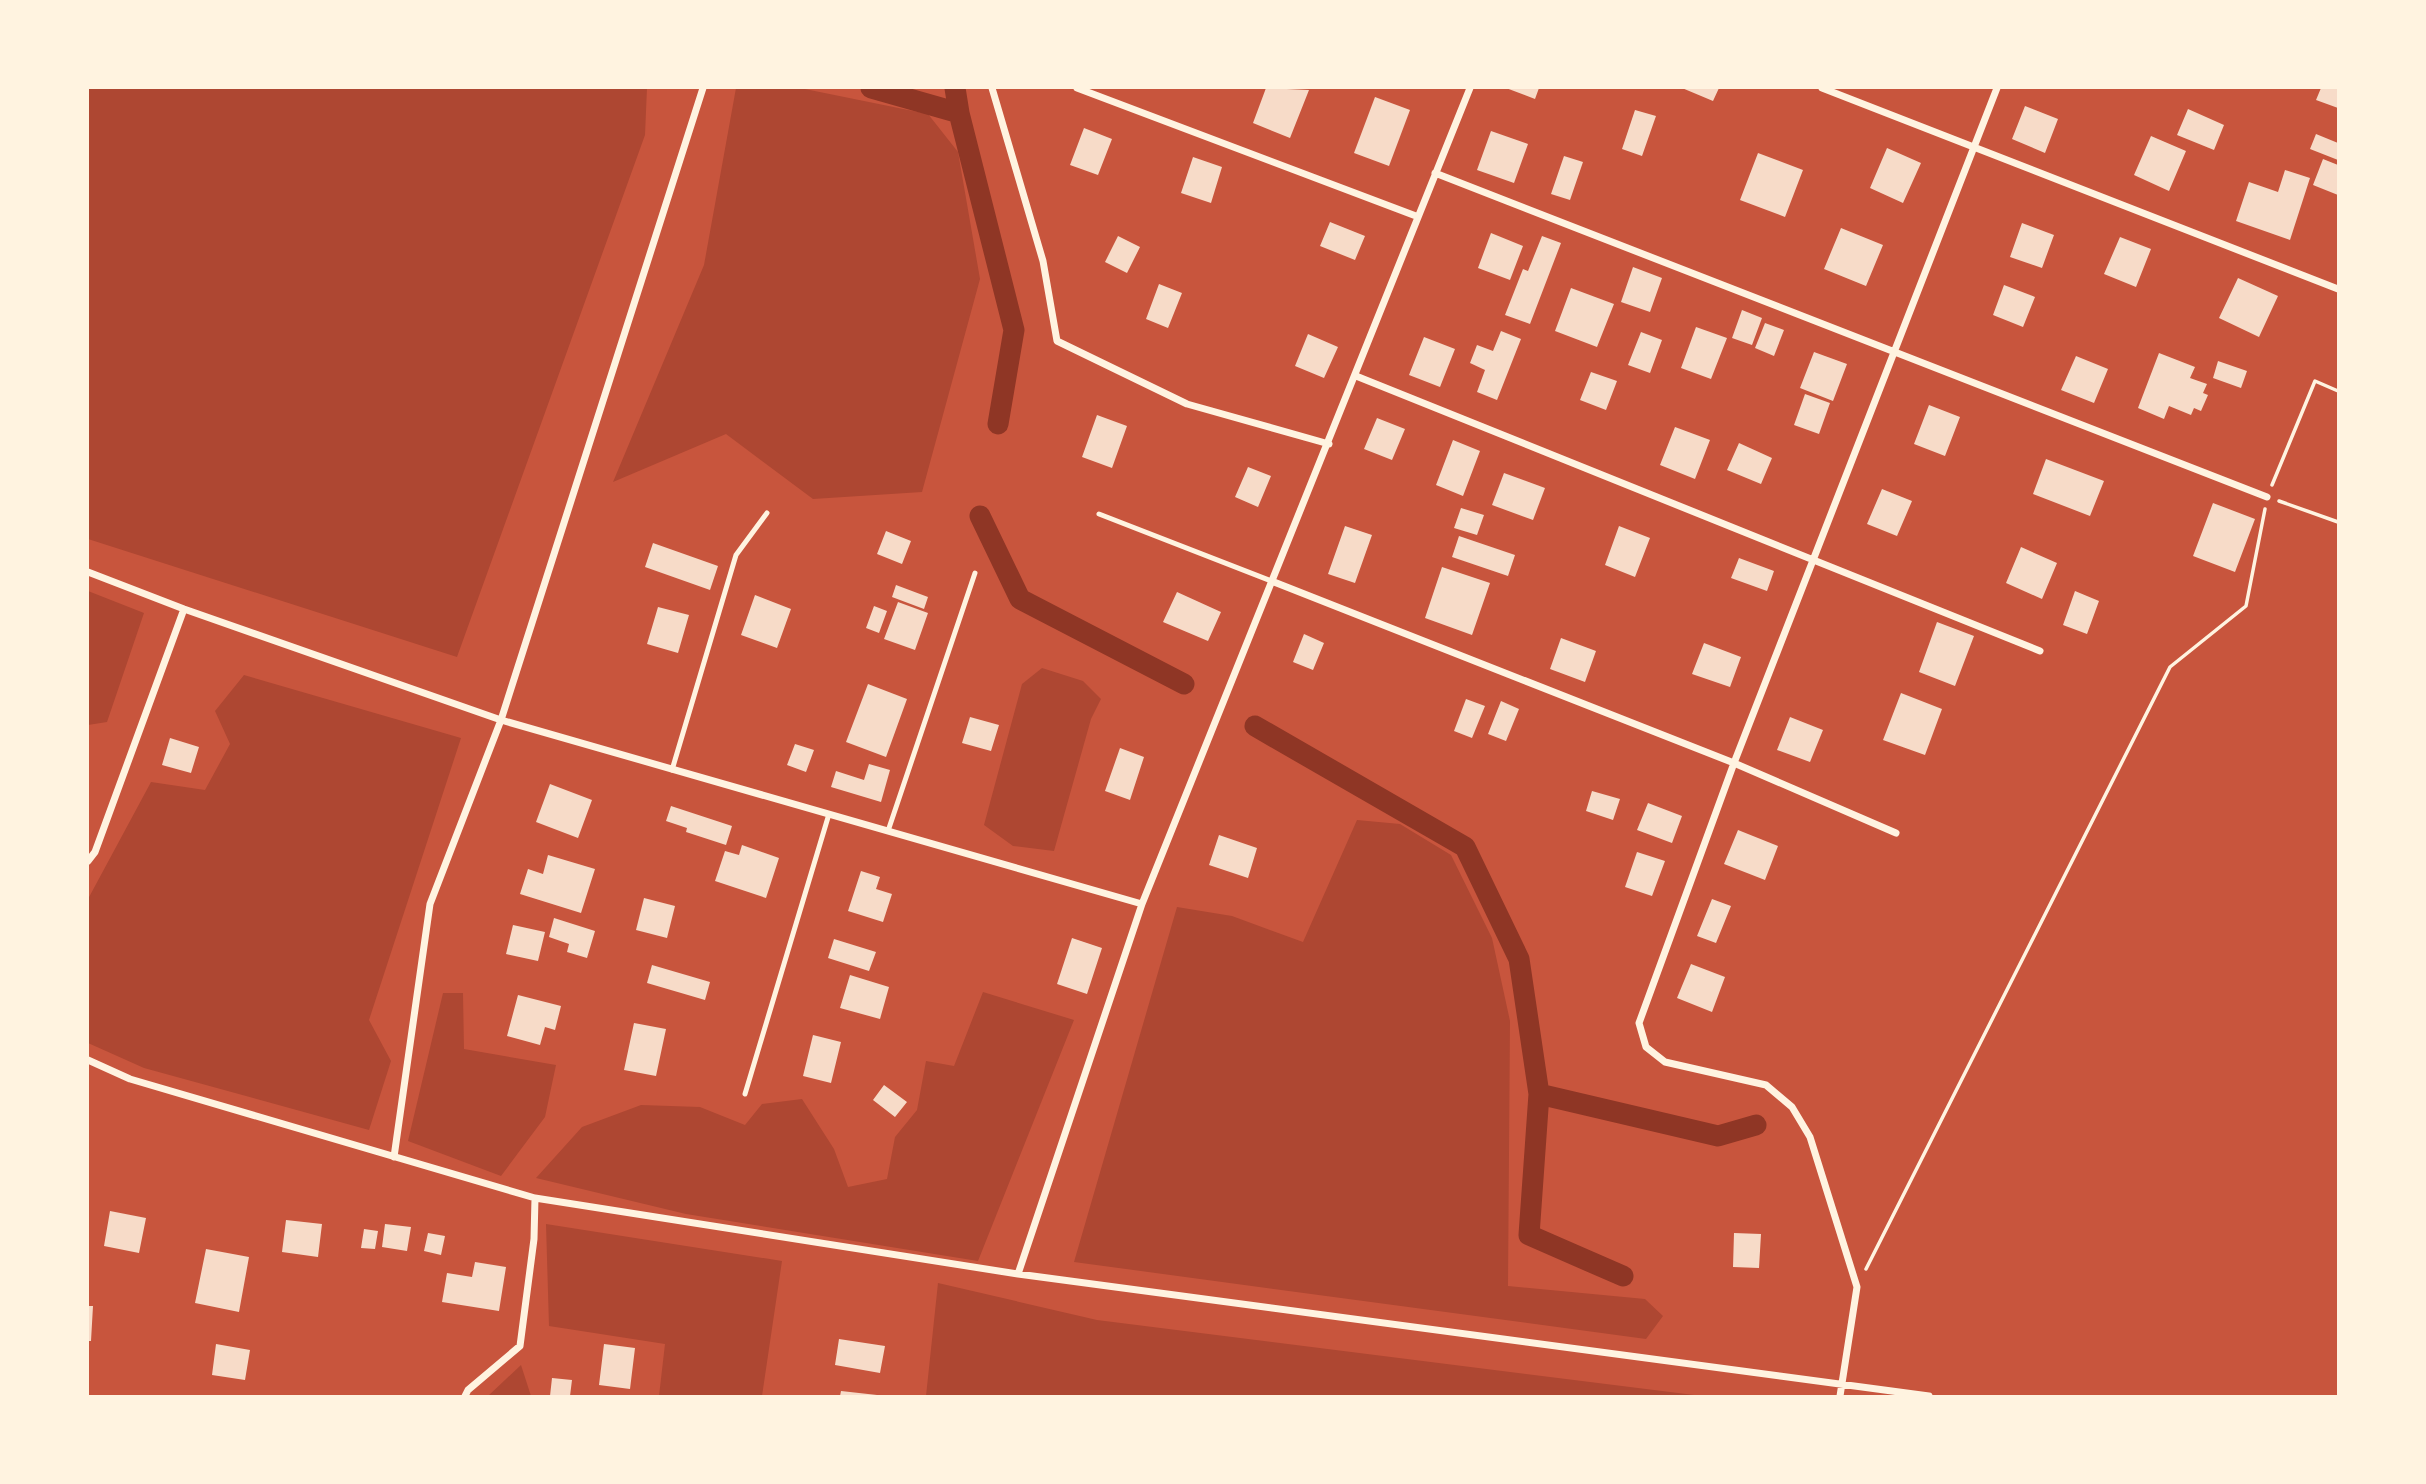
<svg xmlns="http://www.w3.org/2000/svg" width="2426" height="1484" viewBox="0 0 2426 1484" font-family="'DejaVu Sans',sans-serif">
<rect width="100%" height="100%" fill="#c8553d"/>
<!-- green -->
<path fill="#ae4732" d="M88,88H647L645,135L457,657L88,539Z
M736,88H800L928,114L958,152L980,279L922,492L813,499L726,434L613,482L704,265Z
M88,591L144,613L107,722L88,725Z
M1042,668L1083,681L1101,699L1091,719L1054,851L1013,846L984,825L1022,684Z
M244,675L461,738L369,1020L391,1061L369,1130L144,1068L88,1043V899L151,782L205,790L230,744L215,711Z
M1357,820L1400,824L1451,855L1492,938L1510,1021L1508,1286L1645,1299L1663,1316L1646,1339L1074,1262L1177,907L1232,916L1303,942Z
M983,992L1074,1020L978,1261L686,1214L536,1178L582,1127L641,1105L700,1107L745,1125L762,1104L802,1099L834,1149L848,1187L887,1179L895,1137L917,1110L926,1061L954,1066Z
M443,993H463L464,1049L556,1065L545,1117L501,1176L408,1141Z
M546,1224L782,1261L762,1396H659L665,1344L549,1326Z
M938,1283L1097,1320L1702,1396H926Z
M521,1365L531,1396H488Z"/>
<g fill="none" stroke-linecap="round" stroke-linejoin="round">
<!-- canal -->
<path stroke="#8f3625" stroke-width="21" d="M871,88L959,113L1014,330L998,424
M955,88L959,113
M980,516L1020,599L1184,684
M1255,726L1465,847L1519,959L1539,1094L1529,1235L1623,1276
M1539,1094L1718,1136L1756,1125"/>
</g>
<!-- building -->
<path fill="#f7dbc8" d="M1266,88L1309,90L1290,138L1253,123Z
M1506,88H1539L1535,99Z
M1682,88H1719L1713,101Z
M2321,88H2338V108L2316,100Z
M1375,97L1410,110L1389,166L1354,153Z
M2025,106L2058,119L2045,153L2012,139Z
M2188,109L2224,125L2214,150L2177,135Z
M1635,110L1656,116L1642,156L1622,149Z
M1084,128L1112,139L1098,175L1070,165Z
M1491,131L1528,144L1514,183L1477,170Z
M2316,134L2338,143V160L2310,149Z
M2151,136L2186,151L2169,191L2134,175Z
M1887,148L1921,163L1903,203L1870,188Z
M1758,153L1803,170L1785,217L1740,200Z
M1564,156L1583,162L1570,200L1551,194Z
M1193,157L1222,167L1211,203L1181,193Z
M2323,159L2338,165V195L2313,185Z
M2285,170L2310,178L2290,240L2236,221L2249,182L2278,192Z
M1330,222L1365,236L1355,260L1320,246Z
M2022,223L2054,235L2042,268L2010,257Z
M1841,228L1883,245L1866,286L1824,269Z
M1491,233L1523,246L1510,280L1478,268Z
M1118,236L1140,247L1127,273L1105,262Z
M1542,236L1561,243L1530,324L1505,315L1523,269L1528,271Z
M2120,237L2151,249L2136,287L2104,274Z
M1633,267L1662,278L1650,312L1621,302Z
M2238,278L2278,296L2259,337L2219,318Z
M1159,284L1182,293L1168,328L1146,319Z
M2004,285L2035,297L2023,327L1993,315Z
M1571,288L1614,304L1597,347L1555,331Z
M1742,310L1762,318L1752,345L1732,338Z
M1765,323L1784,330L1774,356L1755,348Z
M1696,327L1727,338L1711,379L1681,368Z
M1501,331L1521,339L1497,400L1477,392L1485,370L1470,363L1477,345L1493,351Z
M1641,332L1662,340L1650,373L1628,365Z
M1308,334L1338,347L1324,378L1295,366Z
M1424,337L1455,349L1440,387L1409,375Z
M1814,352L1847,364L1833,401L1800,388Z
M2159,353L2195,367L2190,378L2207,384L2203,393L2208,395L2201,411L2194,408L2191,415L2169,406L2164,419L2138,408Z
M2076,356L2108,369L2094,403L2061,390Z
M2218,361L2247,371L2241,388L2213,378Z
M1591,372L1617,381L1606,410L1580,400Z
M1805,394L1830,403L1819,434L1794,425Z
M1929,405L1960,417L1945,456L1914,444Z
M1097,415L1127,426L1112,468L1082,457Z
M1377,418L1405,429L1392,460L1364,449Z
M1675,427L1710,440L1695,479L1660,465Z
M1453,440L1480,451L1463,496L1436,485Z
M1739,443L1772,458L1761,484L1727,470Z
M2046,459L2104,481L2090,516L2033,494Z
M1248,467L1271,476L1258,507L1235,497Z
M1504,473L1545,488L1533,520L1492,505Z
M1882,489L1912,501L1897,536L1867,524Z
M2213,503L2255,519L2235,572L2193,556Z
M1461,508L1484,515L1477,535L1454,528Z
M1345,526L1372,535L1355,583L1328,574Z
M1619,526L1650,538L1635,577L1605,565Z
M886,531L911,541L902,564L877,554Z
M1459,536L1515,555L1508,576L1452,557Z
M653,543L718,566L710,590L645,567Z
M2021,547L2057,563L2042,599L2006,583Z
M1739,558L1774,571L1767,591L1731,578Z
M1442,567L1490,583L1472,635L1425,618Z
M896,585L928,597L924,609L892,597Z
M2075,591L2099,601L2087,634L2063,625Z
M1177,592L1221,612L1208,641L1163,622Z
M755,595L791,609L777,648L741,635Z
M898,602L928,613L915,650L884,639Z
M874,606L887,611L879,633L866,628Z
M658,607L689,615L678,653L647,644Z
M1937,622L1974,636L1955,686L1919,672Z
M1304,634L1324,643L1313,670L1293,662Z
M1561,638L1596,651L1585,682L1550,669Z
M1704,643L1741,657L1730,687L1692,674Z
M868,684L907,699L886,757L846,742Z
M1901,693L1942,709L1925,755L1883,740Z
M1466,699L1485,706L1472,738L1454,731Z
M1501,701L1519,709L1506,741L1488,734Z
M970,717L999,725L991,751L962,743Z
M1790,717L1823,730L1810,762L1777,750Z
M170,738L199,747L191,773L162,765Z
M795,744L814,750L806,772L787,765Z
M1120,748L1144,757L1130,800L1105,791Z
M869,764L890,770L881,802L831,787L836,771L864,780Z
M550,784L592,800L578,838L536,822Z
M1592,791L1620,799L1613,820L1586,811Z
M1648,803L1682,816L1672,843L1637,830Z
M671,806L732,826L726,845L686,832L687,828L666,821Z
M1738,830L1778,846L1765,880L1724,864Z
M1219,835L1257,848L1248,878L1209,865Z
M742,845L779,858L766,898L715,881L725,851L739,855Z
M1637,852L1665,861L1652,896L1625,887Z
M548,855L595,869L581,913L520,894L528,869L543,874Z
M861,871L880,877L876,889L892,894L883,922L848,911Z
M644,898L675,906L667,938L636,930Z
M1712,899L1731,906L1716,943L1697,936Z
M554,918L595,931L587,958L567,952L569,944L549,937Z
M513,925L545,932L538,961L506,954Z
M1072,938L1102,948L1087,994L1057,984Z
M834,939L876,952L869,971L828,958Z
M1691,964L1725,977L1712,1012L1677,998Z
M652,965L710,982L705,1000L647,983Z
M850,975L889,987L880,1019L840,1008Z
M518,995L561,1006L555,1030L545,1027L540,1045L507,1036Z
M634,1023L666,1029L656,1076L624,1070Z
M813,1035L841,1042L831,1083L803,1076Z
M884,1085L907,1102L895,1117L873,1100Z
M110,1211L146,1218L139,1253L104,1246Z
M286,1220L322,1224L318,1257L282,1252Z
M385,1224L411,1227L407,1251L382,1247Z
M364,1229L378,1231L375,1249L361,1248Z
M428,1233L445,1236L441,1255L424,1251Z
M1734,1233L1761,1234L1759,1268L1733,1267Z
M206,1249L249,1257L239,1312L195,1303Z
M475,1262L506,1267L499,1311L442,1302L447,1273L472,1277Z
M88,1306H93L91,1341H88Z
M839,1339L885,1346L880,1373L835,1365Z
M216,1344L250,1350L245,1380L212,1375Z
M604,1344L635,1348L630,1389L599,1385Z
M552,1378L572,1380L570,1396H550Z
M841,1391L877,1395V1396H840Z"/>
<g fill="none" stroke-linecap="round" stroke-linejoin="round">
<!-- path -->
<path stroke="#fff3e0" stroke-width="3.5" d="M2272,485L2315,381L2338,391
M2279,501L2338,522
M1866,1269L2170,667L2246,606L2265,509"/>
<!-- service -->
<path stroke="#fff3e0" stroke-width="5" d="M1099,514L1274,582
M672,770L736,555L767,513
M888,831L975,573
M745,1094L829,814"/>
<!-- minor -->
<path stroke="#fff3e0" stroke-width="7" d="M992,88L1043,261L1057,341L1187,404L1329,444
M1077,88L1416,216
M1822,88L2338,289
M1435,173L2267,497
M1356,376L2040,651
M88,572L184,609L501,720L1142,904C1253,632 1360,359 1470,88
M1274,582L1734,763L1896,833
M88,861L95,852L184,609
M88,1060L130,1079L535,1198L1018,1274L1929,1396
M394,1157L430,904L501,720L703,88
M1018,1274L1142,904
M465,1396L468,1390L520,1346L534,1239L535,1198
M1840,1396L1857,1287L1810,1137L1792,1107L1766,1085L1665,1062L1646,1047L1639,1023L1734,763L1997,88"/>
</g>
<!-- border -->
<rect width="2426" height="1484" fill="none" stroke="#fff3e0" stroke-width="178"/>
</svg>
